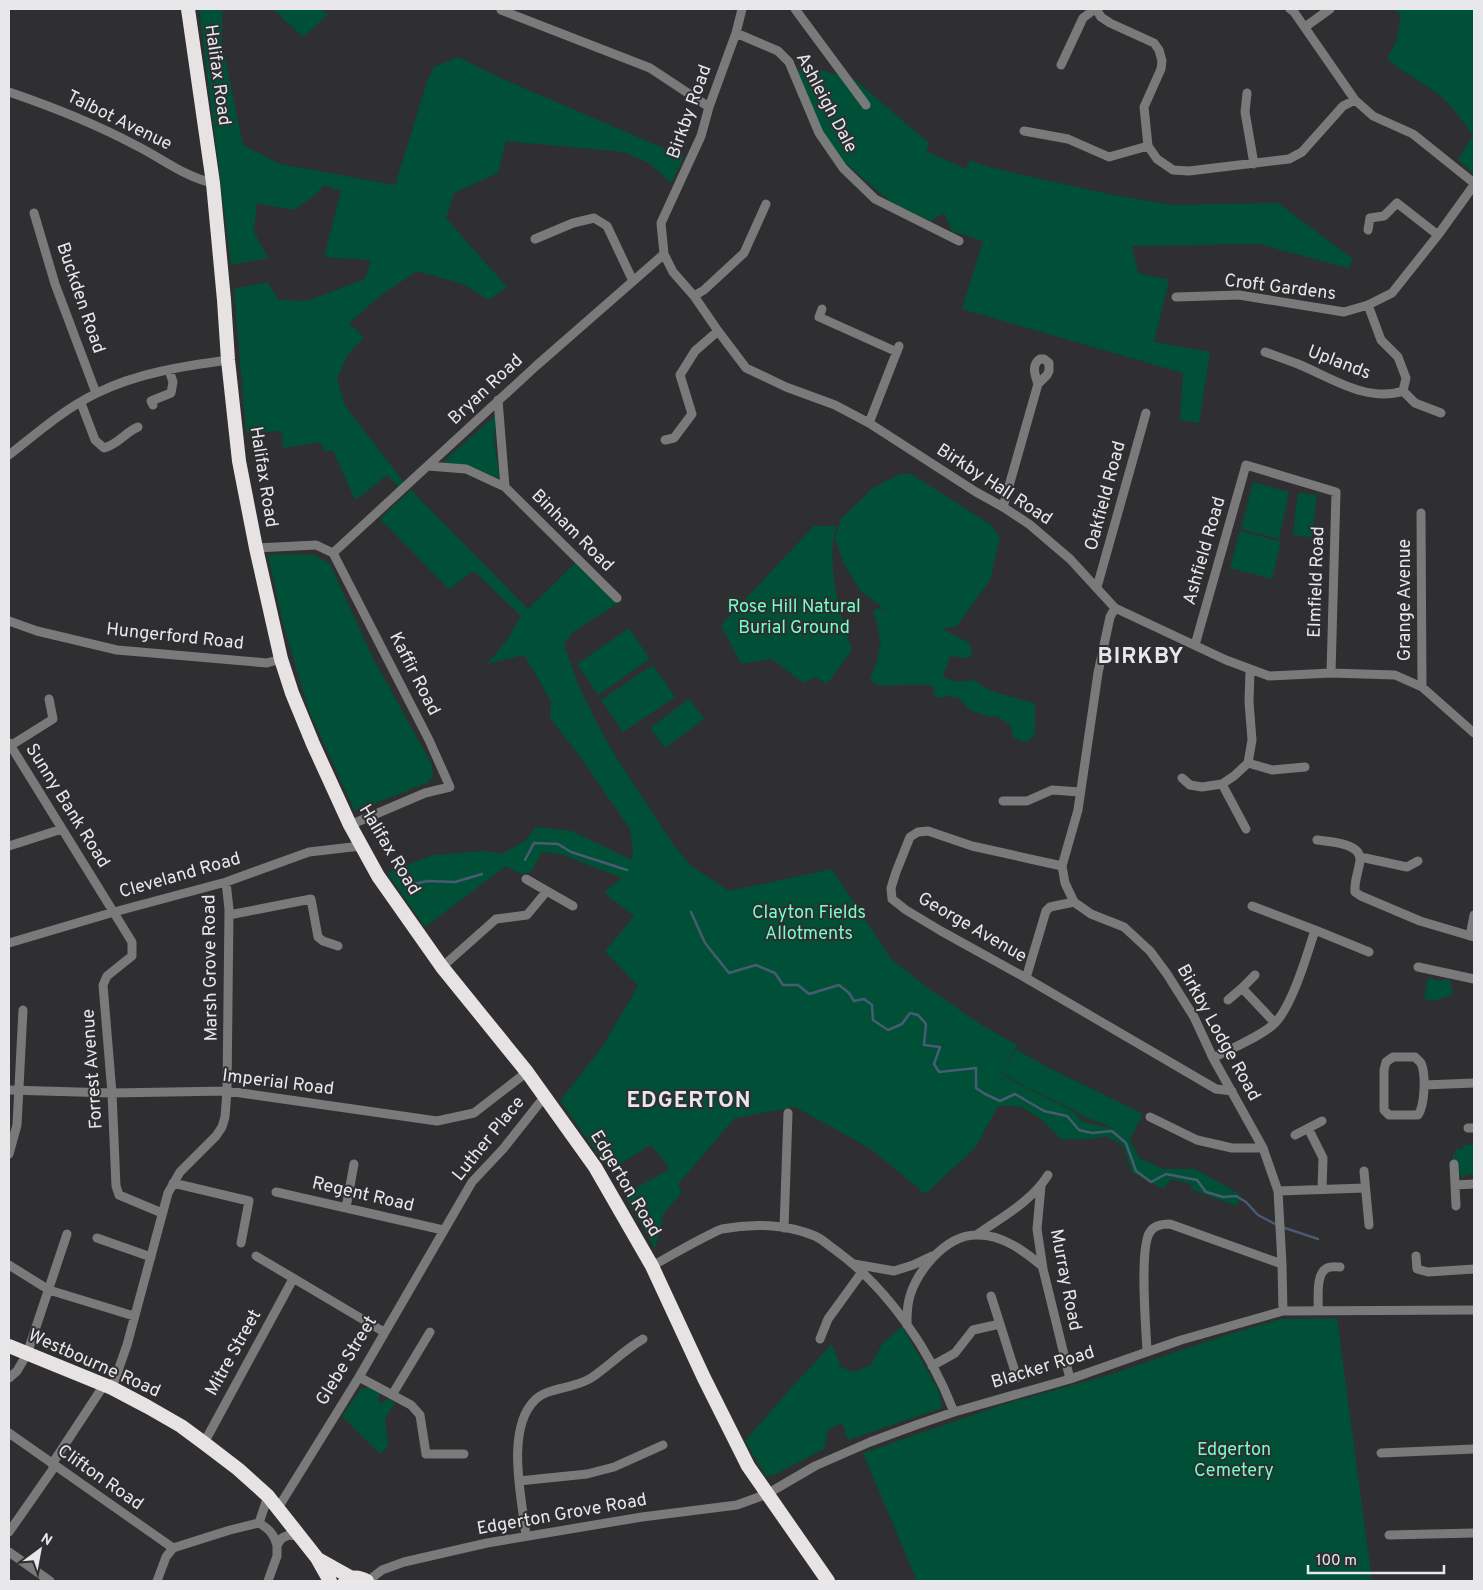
<svg xmlns="http://www.w3.org/2000/svg" width="1483" height="1590" viewBox="0 0 1483 1590" font-family="Overpass,sans-serif">
<rect width="100%" height="100%" fill="#2f2e30"/>
<!-- green -->
<path fill="#005037" d="M199,9H222V43L243,145L280,164L395,185L428,79L434,67L458,57L505,80L684,157L671,183L649,163L624,152L506,141L498,173L454,193L446,218L507,287L489,300L463,284L417,271L380,296L349,323L364,338L348,354L337,379L345,406L404,482L399,487L387,475L356,500L351,491L333,450L324,452L321,442L283,448L281,431L246,433L234,289L267,282L279,300L307,301L365,279L371,260L324,257L341,191L324,185L313,197L293,210L257,203L254,232L268,258L231,265Z
M273,9H322L328,15L303,37Z
M1394,9H1474V174L1458,160L1473,135C1464,124 1455,109 1444,99C1426,84 1405,74 1387,59L1397,40L1401,15Z
M801,65L854,79L929,143L926,151L966,169L970,160L988,167L1108,194L1172,205L1278,203L1353,259L1348,268L1259,244L1132,246L1138,273L1169,280L1154,342L1210,352L1199,423L1180,420L1183,373L962,309L983,241L952,231L944,213L931,221L891,202L845,163L821,130L797,75Z
M496,415L494,442L500,478L467,466L443,462Z
M901,474H911L990,524L1000,537L990,580L957,626L942,629L966,641L969,643L972,652L970,657C963,660 956,655 950,657L943,676C950,683 965,682 974,680C992,696 1013,695 1035,704V734L1028,742C1011,739 1014,739 1010,725L996,716L990,717L970,710L958,697L944,696L940,698L935,696L933,686C925,684 905,685 896,685C886,685 879,689 870,679L878,659V653L881,643C877,632 879,622 873,612L877,608L885,610L859,589L843,562L835,538L841,519L874,487Z
M1253,482L1289,492L1279,539L1241,529Z
M411,490L528,609L575,563L617,604L574,631L564,644L579,687L600,729L616,757L673,844L690,865L729,891L832,869L891,959L925,986L980,1024L1017,1045L1002,1074L1024,1087L1072,1110L1081,1121L1106,1127L1118,1132L1103,1123L1084,1117L1073,1109L1024,1086L1003,1073L1016,1049L1043,1065L1143,1114L1130,1139L1139,1158L1163,1169H1195L1241,1195L1236,1206L1191,1189V1184L1171,1179L1163,1189L1132,1172L1123,1145L1105,1136L1092,1139H1061L1041,1119L1020,1106H998L975,1148L925,1194L871,1149L795,1107L735,1118L678,1184L682,1192L664,1213L655,1249L624,1194L670,1169L651,1145L610,1170L560,1101L602,1047L638,986L605,951L634,916L609,897L605,891L622,878L561,854L542,852L531,872L521,874L506,866L425,927L387,873L433,855L485,851L501,854L525,841L536,827L572,831L632,860L633,849L630,829L579,755L550,718L551,701L524,655L487,664L507,640L521,616L474,571L449,589L380,519Z
M1298,493L1317,495L1312,537L1293,535Z
M814,526H836C826,567 839,611 852,650L827,684L816,677L803,683L772,659L741,664L721,625Z
M1240,531L1281,542L1272,579L1230,568Z
M268,554L315,555L330,564L372,656L432,765L433,776L427,783L355,811L309,711L283,624Z
M629,628L650,659L598,695L577,664Z
M653,665L675,697L623,732L601,700Z
M689,699L704,719L665,748L650,728Z
M1428,978L1441,981L1446,979L1450,980L1453,994L1435,1001L1424,999Z
M1474,1144V1175L1468,1174L1463,1178L1459,1173V1162H1453V1154H1456V1149H1463V1145Z
M1337,1318L1372,1581H917L863,1453L1002,1405L1109,1375L1223,1336L1281,1319Z
M902,1326L939,1391L942,1408L848,1440L842,1423L828,1430L824,1449L774,1475L766,1476L745,1441L790,1389L832,1344L841,1367L853,1372L871,1365L882,1344Z
M371,1387L380,1394L378,1401L381,1403L388,1399L395,1402L385,1419L388,1447L380,1454L342,1416L361,1389Z"/>
<g fill="none" stroke-linecap="round" stroke-linejoin="round">
<!-- stream -->
<path stroke="#485b72" stroke-width="2.5" d="M525,860L534,843L558,844L571,852L627,870
M406,886L427,881L455,882L482,874
M691,912L705,943L729,973L756,965L775,973L783,985H798L809,994L839,985L849,993L854,1001L864,999L872,1005L873,1020L888,1030L902,1024L910,1013L918,1015L926,1024L924,1045L940,1047L934,1064L939,1072L976,1068V1088L985,1094L1000,1101L1015,1094L1044,1111L1067,1116L1079,1130L1092,1133L1112,1131L1126,1143L1136,1171L1151,1182L1166,1174L1197,1180L1206,1192L1223,1197L1236,1196L1246,1202L1258,1215L1277,1225
M1282,1227L1318,1239"/>
<!-- minor -->
<path stroke="#7b7a7a" stroke-width="9" d="M742,9L736,33L709,107L701,136L661,223L664,254L673,272L694,296L718,331L746,368L786,387L835,405L869,423L976,492L1003,507L1029,524L1070,559L1115,608L1226,660L1269,676L1331,673L1395,675L1422,687L1474,733
M795,9L866,105
M1096,9L1101,17L1110,23L1154,43L1159,50L1162,61L1161,69L1144,107L1148,146L1157,159L1173,170L1189,171L1289,159L1302,152L1343,106L1355,100
M1290,9L1294,12L1355,100L1373,116L1413,134L1474,183
M501,10L650,68L709,107
M1305,27L1330,9
M736,33L778,51L789,62L819,133L843,168L875,199L959,241
M1061,65L1083,18L1095,9
M9,92C53,107 96,124 137,146C163,159 185,177 213,183
M1247,93L1245,112L1254,164
M1024,131L1068,139L1109,157L1148,146
M34,213L55,284L96,393
M1368,230L1370,218L1384,216L1397,203L1438,235
M535,239L573,223L594,218L607,226L633,281
M694,296L704,290L744,253L766,204
M1176,297L1239,295L1344,312L1368,305L1392,293L1438,235L1474,185
M822,309L819,317L897,352
M1265,352C1276,356 1287,360 1298,364C1330,377 1367,403 1403,391L1406,378L1398,357L1381,340L1368,305
M1403,391L1415,403L1441,413
M498,400L505,487
M81,403L95,440L104,448C119,444 124,433 138,427
M153,405L151,401L171,393L173,382L169,370
M869,423L899,346
M665,440L674,438L692,414L680,375L695,351L718,331
M9,455C37,433 64,409 97,393C137,373 184,366 228,360
M428,466L466,469L505,487L617,598
M1003,507L1038,384C1035,375 1031,365 1040,359H1044L1049,363V371L1047,375L1038,384
M1421,513L1422,687
M256,548L316,545L333,553L429,740L450,787L425,793L350,825
M333,553L536,366L664,254
M1097,587L1146,413
M1115,608L1110,617L1098,673L1078,810L1062,866L1065,883L1074,902L1091,914L1124,927L1150,951L1167,974L1194,1017L1213,1058L1263,1148L1278,1191L1282,1264L1283,1311
M9,621L37,631L117,650L267,663L281,659
M1195,645L1246,465L1336,492L1331,673
M9,743L132,942V956L107,976L103,985L112,1093L116,1186L119,1195L162,1213
M10,746L53,719L49,699
M1248,763L1272,770L1305,767
M1182,778L1190,785L1202,787L1222,784L1234,776L1248,763L1252,740L1249,702L1250,670
M1222,784L1246,829
M1003,801H1027L1052,790L1080,792
M1317,840C1330,842 1361,843 1360,860C1359,871 1354,880 1355,892L1361,896L1420,921L1474,937
M9,846L62,829
M1360,859L1365,858L1407,867L1418,861
M1062,866L972,846L928,831L918,832L910,837L896,872L891,888L892,899L906,910L941,931L1026,978L1216,1089L1232,1091
M526,879L573,906
M229,915L311,899L318,937L323,941L338,946
M1315,930L1369,952
M1470,936L1474,915
M9,943L114,912L226,882L309,852L361,846
M442,967L496,919L527,915L546,892
M1418,967L1474,979
M1255,975L1242,988L1275,1023
M1026,978L1046,911L1050,907L1074,902
M1228,1000L1242,988
M1393,1057H1415C1417,1059 1419,1061 1421,1063C1426,1074 1425,1105 1418,1115H1389L1384,1110V1070L1386,1062Z
M1213,1058C1230,1049 1262,1036 1275,1023C1292,1006 1307,955 1315,930L1252,906
M1424,1085L1474,1083
M9,1090L112,1093L227,1091L437,1121L474,1113L527,1072
M1150,1117L1197,1140L1232,1148H1263
M1308,1128L1323,1158L1322,1189
M1468,1128H1474
M1295,1135L1322,1121
M9,1154L17,1125L23,1010
M1454,1164L1456,1206
M1364,1171L1369,1225
M173,1183L249,1201L241,1243
M1455,1185L1474,1184
M1041,1186L1037,1229L1043,1269L1070,1379
M1278,1191L1365,1188
M276,1192L443,1230
M346,1208L354,1164
M784,1228L788,1113
M978,1234C1002,1217 1032,1201 1048,1175
M97,1238L151,1257
M256,1256L384,1332
M1416,1256L1417,1269L1428,1272L1474,1269
M854,1264L894,1271L913,1265L932,1256
M9,1265L49,1290L134,1316
M652,1266C670,1256 687,1246 705,1237C711,1234 716,1231 722,1229C752,1223 787,1224 815,1236C822,1239 828,1245 834,1249C888,1288 930,1350 954,1412
M991,1296L1000,1324
M1318,1311C1319,1299 1315,1274 1327,1268C1331,1266 1336,1267 1340,1267
M907,1325C907,1318 907,1312 908,1305C912,1275 945,1234 978,1235C1003,1235 1024,1251 1042,1266
M820,1339L828,1319L862,1272
M1147,1351C1146,1329 1139,1247 1150,1232C1154,1225 1163,1224 1170,1224L1282,1264
M932,1366L955,1353L973,1330L1000,1324L1017,1378
M359,1377L411,1405L420,1415L426,1454H464
M9,1378L17,1371L27,1354L67,1234
M112,1388L127,1345L168,1193L180,1172L216,1136L222,1127L225,1117L227,1091L229,909L226,882
M392,1395L430,1332
M9,1433L173,1548
M204,1443L293,1279
M1381,1453L1474,1449
M52,1464L104,1385
M519,1481L587,1474L614,1467L663,1445
M278,1508L359,1377L472,1182L503,1149L545,1096
M259,1523L268,1496
M9,1532L55,1466
M1389,1535L1474,1533
M526,1536C522,1499 505,1429 535,1400C548,1387 574,1389 591,1378C609,1366 624,1350 643,1339
M9,1552L50,1581
M157,1581L166,1557L173,1548L230,1530L259,1523C269,1529 274,1534 277,1545
M268,1581L277,1556V1545L282,1538L289,1535L299,1536
M368,1581L382,1570L404,1562L487,1543L642,1517L737,1505L767,1494L815,1466L870,1442L916,1425L954,1412L1070,1379L1181,1340L1283,1311L1474,1310"/>
<!-- highway -->
<path stroke="#e7e3e3" stroke-width="14" d="M188,9L213,183L224,300L228,360L239,461L256,548L281,659L292,693L313,744L350,825L378,876L442,967L527,1072L595,1167L652,1266L704,1378L748,1466L828,1581
M9,1346L112,1388L148,1407L181,1426L204,1443L238,1469L268,1496L317,1558L330,1581
M318,1559L352,1578
M345,1581C352,1576 360,1577 367,1581"/>
</g>
<g text-anchor="middle" dominant-baseline="central" stroke-width="4" stroke-linejoin="round" paint-order="stroke">
<!-- street labels -->
<g font-size="18" fill="#e8e8ea" stroke="#2f2e30">
<text transform="translate(217 75) rotate(82)">Halifax Road</text>
<text transform="translate(826 103) rotate(62)">Ashleigh Dale</text>
<text transform="translate(690 112) rotate(-70)">Birkby Road</text>
<text transform="translate(119 121) rotate(26)">Talbot Avenue</text>
<text transform="translate(1280 288) rotate(7)">Croft Gardens</text>
<text transform="translate(80 298) rotate(71)">Buckden Road</text>
<text transform="translate(1339 363) rotate(21)">Uplands</text>
<text transform="translate(486 390) rotate(-43)">Bryan Road</text>
<text transform="translate(263 477) rotate(81)">Halifax Road</text>
<text transform="translate(994 485) rotate(33)">Birkby Hall Road</text>
<text transform="translate(1106 496) rotate(-75)">Oakfield Road</text>
<text transform="translate(572 531) rotate(45)">Binham Road</text>
<text transform="translate(1205 551) rotate(-74)">Ashfield Road</text>
<text transform="translate(1317 582) rotate(-88)">Elmfield Road</text>
<text transform="translate(1405 600) rotate(-90)">Grange Avenue</text>
<text transform="translate(175 637) rotate(6)">Hungerford Road</text>
<text transform="translate(414 674) rotate(63)">Kaffir Road</text>
<text transform="translate(67 806) rotate(58)">Sunny Bank Road</text>
<text transform="translate(389 850) rotate(59)">Halifax Road</text>
<text transform="translate(180 876) rotate(-16)">Cleveland Road</text>
<text transform="translate(972 928) rotate(30)">George Avenue</text>
<text transform="translate(211 968) rotate(-91)">Marsh Grove Road</text>
<text transform="translate(1218 1033) rotate(61)">Birkby Lodge Road</text>
<text transform="translate(93 1069) rotate(-94)">Forrest Avenue</text>
<text transform="translate(278 1083) rotate(7)">Imperial Road</text>
<text transform="translate(489 1139) rotate(-51)">Luther Place</text>
<text transform="translate(625 1184) rotate(59)">Edgerton Road</text>
<text transform="translate(363 1195) rotate(13)">Regent Road</text>
<text transform="translate(1065 1280) rotate(79)">Murray Road</text>
<text transform="translate(234 1353) rotate(-61)">Mitre Street</text>
<text transform="translate(347 1361) rotate(-59)">Glebe Street</text>
<text transform="translate(94 1364) rotate(24)">Westbourne Road</text>
<text transform="translate(1043 1368) rotate(-17)">Blacker Road</text>
<text transform="translate(100 1478) rotate(35)">Clifton Road</text>
<text transform="translate(562 1515) rotate(-10)">Edgerton Grove Road</text>
</g>
<!-- park labels -->
<g font-size="18" fill="#74ffc8" stroke="#2f2e30">
<text x="794" y="607">Rose Hill Natural<tspan x="794" dy="21">Burial Ground</tspan></text>
<text x="809" y="913">Clayton Fields<tspan x="809" dy="21">Allotments</tspan></text>
<text x="1234" y="1450">Edgerton<tspan x="1234" dy="21">Cemetery</tspan></text>
</g>
<!-- district labels -->
<g font-size="22" font-weight="bold" letter-spacing="1" fill="#e8e8ea" stroke="#2f2e30">
<text x="1141" y="657">BIRKBY</text>
<text x="689" y="1101">EDGERTON</text>
</g>
</g>
<!-- border -->
<rect width="1483" height="1590" fill="none" stroke="#e8e8ea" stroke-width="20"/>
<!-- north arrow -->
<g transform="translate(40 1550) rotate(32)" stroke="#2f2e30" stroke-width="4" paint-order="stroke">
<path d="M0-4L9 19L0 12L-9 19Z" fill="#e8e8ea"/>
<text y="-8" font-size="14" font-weight="bold" text-anchor="middle" fill="#e8e8ea">N</text>
</g>
<!-- scale -->
<path d="M1308 1565v8h136v-8" fill="none" stroke="#e8e8ea" stroke-width="2.5"/>
<text x="1316" y="1565" font-size="15" fill="#e8e8ea" stroke="#2f2e30" stroke-width="4" paint-order="stroke">100 m</text>
</svg>
